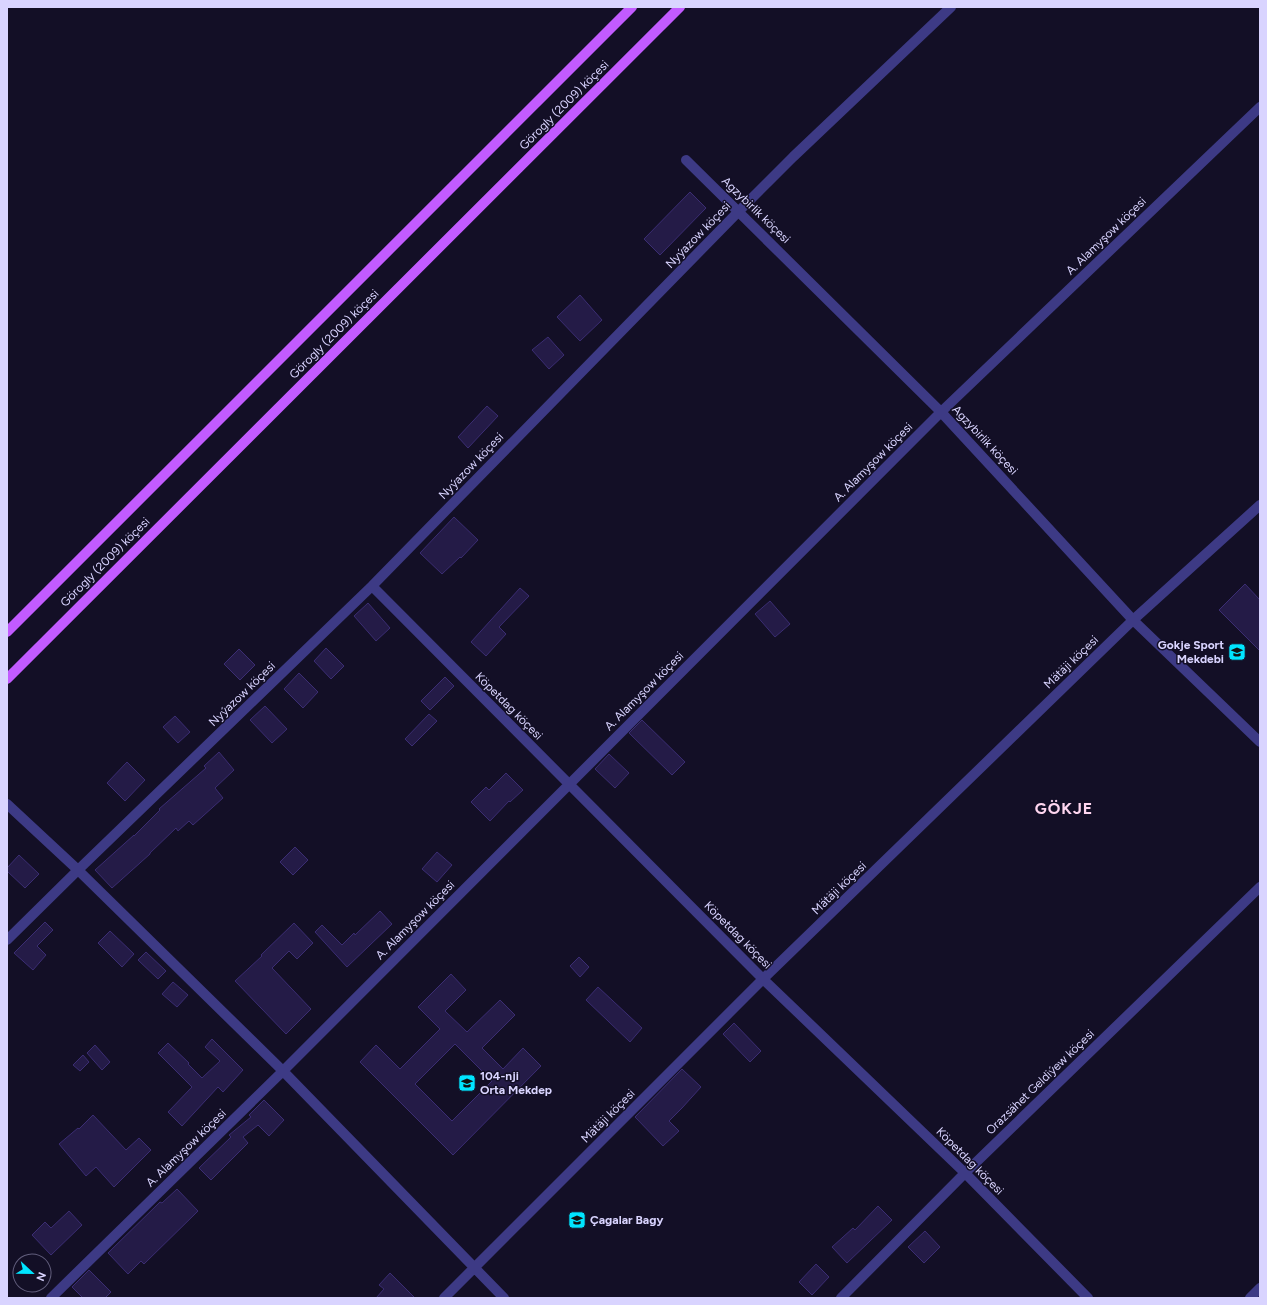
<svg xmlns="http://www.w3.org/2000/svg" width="1267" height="1305" viewBox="0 0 1267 1305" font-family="Figtree,sans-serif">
<rect width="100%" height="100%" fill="#130f26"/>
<!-- building -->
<path fill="#241b47" stroke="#3b2d73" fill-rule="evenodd" d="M690,192L706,208L660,255L644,239Z
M580,295L602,320L580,341L557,317Z
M548,337L564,355L549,369L532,350Z
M487,406L498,416L468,448L458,437Z
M454,517L478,540L461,558L460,557L442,574L420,553Z
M1245,584L1260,600V651L1219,610Z
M520,588L529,596L499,627L506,634L486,656L471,642Z
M770,601L790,624L775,637L755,614Z
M368,603L390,628L376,641L354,616Z
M326,648L344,666L331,679L314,661Z
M239,649L255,665L240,680L224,664Z
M299,673L318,692L303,708L284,689Z
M445,677L454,686L430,710L421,701Z
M265,706L287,729L272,743L250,720Z
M429,714L437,721L412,746L405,739Z
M175,716L190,732L178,743L163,727Z
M642,720L685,762L672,775L629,733Z
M219,752L234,770L215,788L223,798L193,825L189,821L178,831L176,828L150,853V854L112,888L95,870L134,835V836L160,810L159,809L206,768L204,766Z
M609,754L629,773L615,788L595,769Z
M127,762L145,780L125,801L107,783Z
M506,773L523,790L510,802L509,801L490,821L471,802L486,787L489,790Z
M295,847L308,860L293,875L280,862Z
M437,852L452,865L437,882L422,869Z
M19,855L39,874L25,888L7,871V868Z
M380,911L392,924L347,967L315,932L322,925L342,945L354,933L355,935Z
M45,922L53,930L37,946L46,955L33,970L14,953Z
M294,923L313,943L297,959L289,951L272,968L311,1009L286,1034L235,981L262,956L261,955Z
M110,931L134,954L122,967L98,943Z
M146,952L166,971L158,979L138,960Z
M579,957L589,967L580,977L570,966Z
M451,974L466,990L445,1011L467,1032L500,1000L515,1015L482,1048L503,1069L523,1048L541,1066L453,1155L360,1062L376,1045L400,1069L440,1029L418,1007ZM455,1044L492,1081L452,1121L415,1084Z
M173,982L188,995L177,1007L162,994Z
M598,987L642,1028L630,1042L586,1000Z
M734,1023L761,1051L750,1062L723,1034Z
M212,1039L243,1070L223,1092L218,1087L182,1126L168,1112L192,1087L158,1053L168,1043L189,1063L188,1064L202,1078L220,1061L205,1047Z
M95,1045L110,1062L102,1070L87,1053Z
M83,1055L89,1062L80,1071L73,1065Z
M682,1069L701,1087L682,1108L669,1121L679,1131L663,1146L635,1117Z
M264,1100L284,1120L269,1136L258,1125L243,1137L248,1143L211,1180L199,1168L231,1137L229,1135L251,1117L249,1115Z
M93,1115L126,1150L139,1138L151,1150L114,1187L96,1167L86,1176L59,1144L78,1128L79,1129Z
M177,1189L198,1211L144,1264L141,1261L128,1274L108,1253L160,1202L162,1203Z
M878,1206L892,1220L847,1263L832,1247L853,1228L855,1230Z
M69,1211L82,1225L51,1255L32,1235L45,1222L51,1228Z
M925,1231L940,1247L924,1263L908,1247Z
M816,1264L829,1277L812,1295L799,1282Z
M89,1270L111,1292L105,1298H83L72,1287Z
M390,1273L415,1298H376L384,1289L379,1285Z"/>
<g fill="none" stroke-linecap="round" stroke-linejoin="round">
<!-- minor -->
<path stroke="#3d3a85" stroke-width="10" d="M686,160L941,412L1133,620L1260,742
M372,586L763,979L965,1173L1088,1298
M7,804L78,870L283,1071L504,1298
M7,940L78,870L372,586L739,211L793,157L951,7
M51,1298L283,1071L941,412L1260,107
M444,1298L763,979L1133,620L1260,505
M841,1298L965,1173L1260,887
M1250,1298L1260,1288"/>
<!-- major -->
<path stroke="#c25bff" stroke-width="10" d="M7,632L632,7
M7,679L680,7"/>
</g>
<!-- icons -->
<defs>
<symbol id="school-square" viewBox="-11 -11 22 22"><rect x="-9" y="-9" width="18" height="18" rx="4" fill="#00e5ff" stroke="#130f26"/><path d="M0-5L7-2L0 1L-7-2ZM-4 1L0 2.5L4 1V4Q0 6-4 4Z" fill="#111"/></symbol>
</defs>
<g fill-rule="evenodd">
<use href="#school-square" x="1227" y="642" width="20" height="20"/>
<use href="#school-square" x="457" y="1073" width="20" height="20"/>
<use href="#school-square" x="567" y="1210" width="20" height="20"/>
</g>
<g text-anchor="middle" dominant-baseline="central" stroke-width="3" stroke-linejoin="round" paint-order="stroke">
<!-- street labels -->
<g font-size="12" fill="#d9d4ff" stroke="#130f26">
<text transform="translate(564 105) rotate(-45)">Görogly (2009) köçesi</text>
<text transform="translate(756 210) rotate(44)">Agzybirlik köçesi</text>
<text transform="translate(698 235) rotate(-46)">Nyýazow köçesi</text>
<text transform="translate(1106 236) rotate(-44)">A. Alamyşow köçesi</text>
<text transform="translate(334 334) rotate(-45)">Görogly (2009) köçesi</text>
<text transform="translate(985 440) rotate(47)">Agzybirlik köçesi</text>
<text transform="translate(873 462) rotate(-45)">A. Alamyşow köçesi</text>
<text transform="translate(471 466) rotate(-46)">Nyýazow köçesi</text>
<text transform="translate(105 562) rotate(-45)">Görogly (2009) köçesi</text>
<text transform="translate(1071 662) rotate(-44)">Mätäji köçesi</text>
<text transform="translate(644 691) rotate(-45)">A. Alamyşow köçesi</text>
<text transform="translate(242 694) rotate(-44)">Nyýazow köçesi</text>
<text transform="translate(509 706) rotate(45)">Köpetdag köçesi</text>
<text transform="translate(839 888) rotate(-44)">Mätäji köçesi</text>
<text transform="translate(415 920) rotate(-45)">A. Alamyşow köçesi</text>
<text transform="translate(738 935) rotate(45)">Köpetdag köçesi</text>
<text transform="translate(1040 1082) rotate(-44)">Orazsähet Geldiýew köçesi</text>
<text transform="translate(608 1116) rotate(-45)">Mätäji köçesi</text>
<text transform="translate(186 1148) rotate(-44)">A. Alamyşow köçesi</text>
<text transform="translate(970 1161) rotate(45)">Köpetdag köçesi</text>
</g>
<!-- poi labels -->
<g font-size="12" font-weight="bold" fill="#d9d4ff" stroke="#130f26" text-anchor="start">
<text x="1224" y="645" text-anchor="end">Gokje Sport<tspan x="1224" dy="14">Mekdebi</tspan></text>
<text x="480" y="1076">104-nji<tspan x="480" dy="14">Orta Mekdep</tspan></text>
<text x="590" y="1220">Çagalar Bagy</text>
</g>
<!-- district labels -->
<g font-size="16" font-weight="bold" letter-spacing="1" fill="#ffd6f0" stroke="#130f26">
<text x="1064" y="808">GÖKJE</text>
</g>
</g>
<!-- border -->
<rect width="1267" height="1305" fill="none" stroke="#d9d4ff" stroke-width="16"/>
<!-- north arrow -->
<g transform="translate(32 1273) rotate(112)"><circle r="19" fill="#130f26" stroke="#625e7d"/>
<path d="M0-3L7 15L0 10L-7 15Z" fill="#00e5ff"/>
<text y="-6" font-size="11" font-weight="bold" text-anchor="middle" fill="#d9d4ff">N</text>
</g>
</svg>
